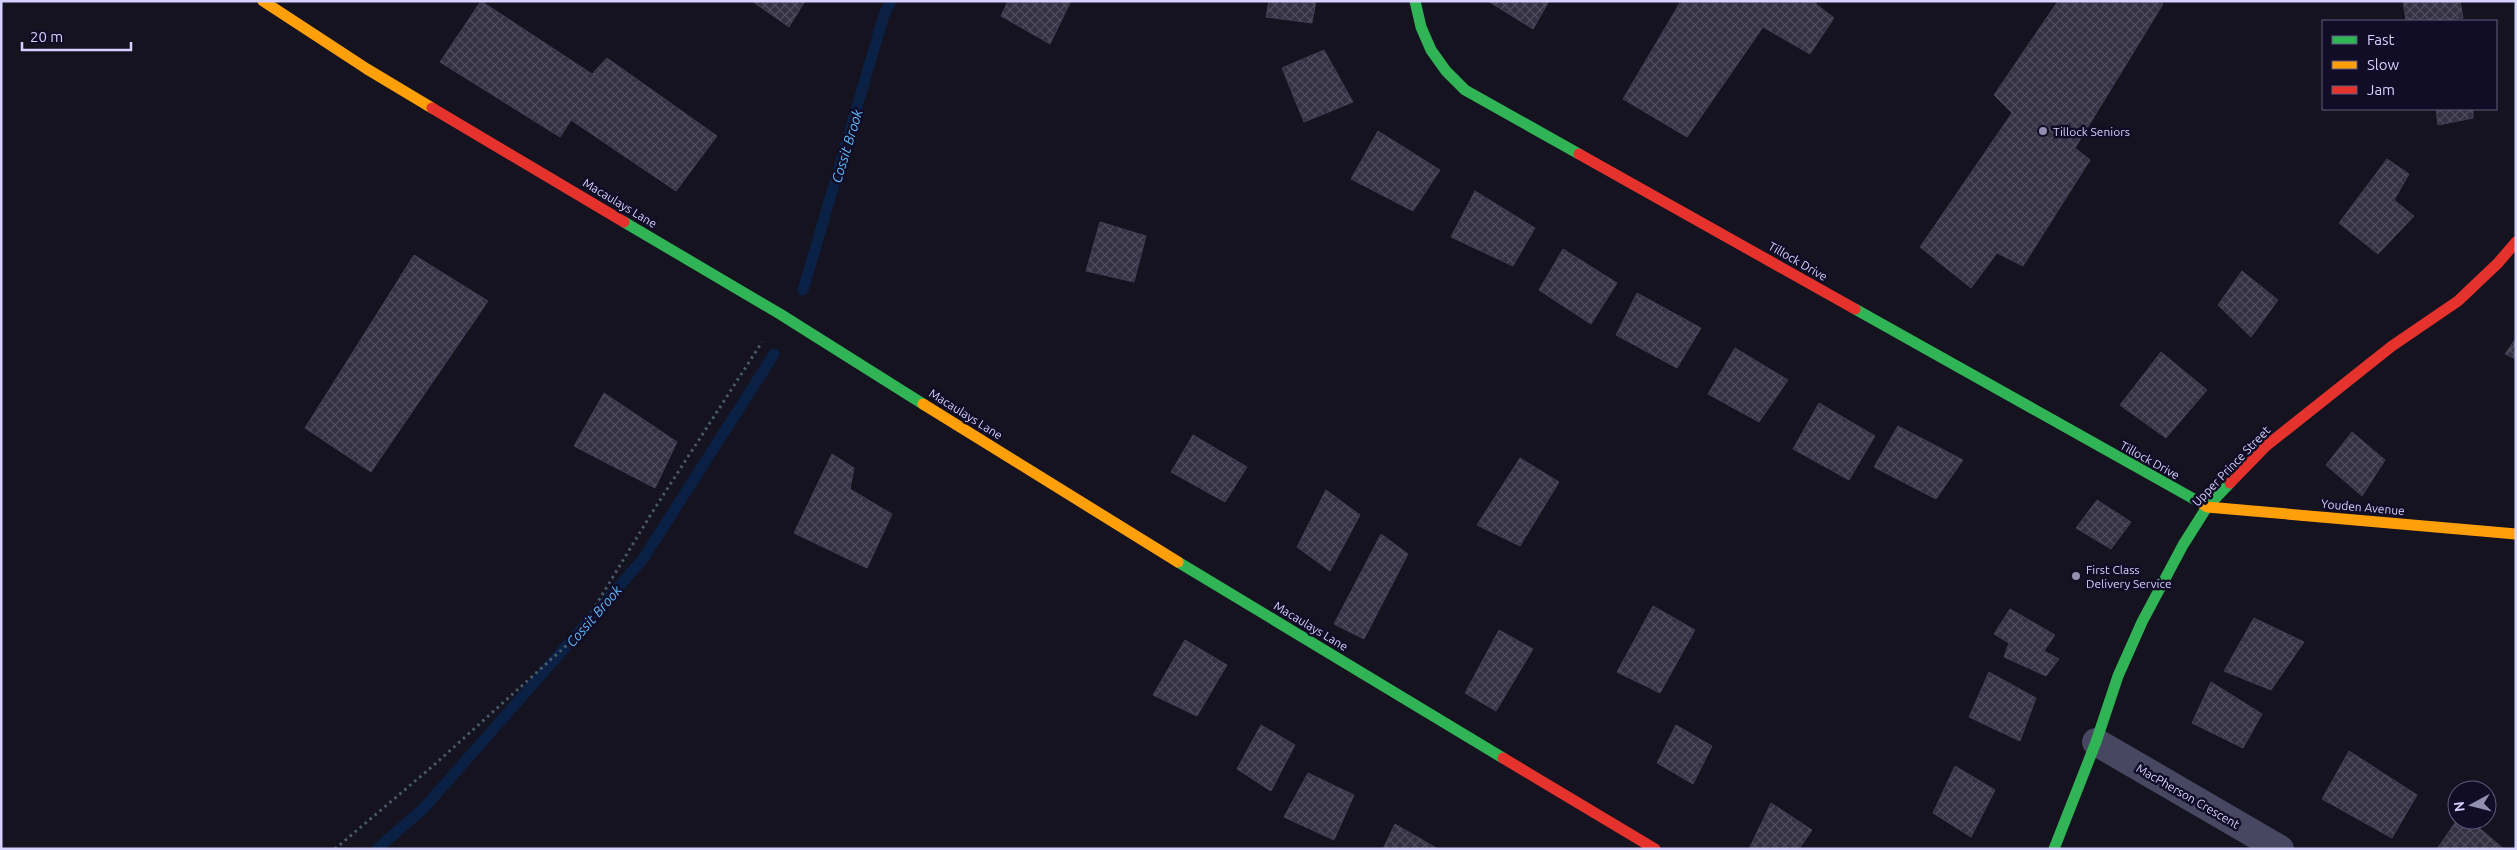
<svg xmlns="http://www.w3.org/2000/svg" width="2517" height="850" viewBox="0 0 2517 850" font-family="Ubuntu,sans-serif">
<defs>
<pattern id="building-cross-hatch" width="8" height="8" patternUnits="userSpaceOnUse" patternTransform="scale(1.25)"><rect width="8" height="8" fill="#333142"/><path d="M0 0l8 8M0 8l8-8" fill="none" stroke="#504e5e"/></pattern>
</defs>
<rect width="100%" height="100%" fill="#151320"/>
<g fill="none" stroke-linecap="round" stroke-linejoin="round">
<!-- stream -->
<path stroke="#0a2145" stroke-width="11" d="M803,290L884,15L891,1
M377,849L424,808L643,559L774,354"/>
</g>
<!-- building -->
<path fill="url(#building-cross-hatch)" stroke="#413e54" d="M481,1L592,74L607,58L717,136L676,191L571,120L560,137L440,62Z
M752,1H805L789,27Z
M1008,1H1071L1050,44L1001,16Z
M1269,1H1316L1312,23L1266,17Z
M1488,1H1549L1533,29Z
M1681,1H1817L1816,4L1834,18L1810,54L1763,27L1687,137L1623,99Z
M2058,1H2159L2163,4L2075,148L2090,160L2023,266L1997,253L1971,288L1920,247L2012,113L1994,95Z
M2403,1H2460L2463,18L2443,21H2406Z
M1324,50L1353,102L1304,122L1282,68Z
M2436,109H2473V118L2438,125Z
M1378,131L1440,170L1413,211L1351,179Z
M2387,159L2409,174L2394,200L2414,216L2378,254L2339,223Z
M1475,191L1535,228L1513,266L1451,237Z
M1100,222L1146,236L1134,282L1086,271Z
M1563,249L1617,283L1591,324L1539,290Z
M414,255L488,301L371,472L305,428Z
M2242,271L2278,300L2251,337L2218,305Z
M1637,293L1701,328L1677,368L1616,335Z
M2516,338V359L2505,354Z
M1735,348L1788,380L1759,422L1708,394Z
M2161,352L2207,390L2166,438L2120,405Z
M604,393L677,442L655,488L574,446Z
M1819,403L1875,436L1849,480L1793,449Z
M1898,426L1963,460L1936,499L1874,467Z
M2352,432L2385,460L2362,496L2326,465Z
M1193,435L1247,467L1225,502L1171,472Z
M832,454L854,468L850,489L892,514L867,568L794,533Z
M1520,458L1559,482L1520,546L1477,525Z
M1326,490L1360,515L1330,571L1297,547Z
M2097,500L2131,522L2111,549L2076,528Z
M1381,534L1408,554L1364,639L1334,624Z
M1653,606L1695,630L1660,693L1617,672Z
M2010,609L2055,635L2044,651L2059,659L2046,676L2004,657L2009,643L1994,634Z
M2254,618L2304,642L2271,690L2224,671Z
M1499,630L1533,649L1496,711L1465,693Z
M1185,640L1227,665L1197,716L1153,695Z
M1989,672L2036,698L2020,741L1969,717Z
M2211,682L2262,714L2243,748L2192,723Z
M1261,725L1295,745L1271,791L1237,769Z
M1676,725L1712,746L1693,784L1657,763Z
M2349,751L2417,795L2392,838L2322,799Z
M1955,766L1995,790L1971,837L1933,813Z
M1308,773L1354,795L1334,840L1284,817Z
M1771,803L1812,830L1799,849H1749Z
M2457,820H2470L2504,849H2437Z
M1395,824L1438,849H1383Z"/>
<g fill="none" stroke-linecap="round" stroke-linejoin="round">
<!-- path -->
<path stroke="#495a69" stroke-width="3" stroke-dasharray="2.5 4" stroke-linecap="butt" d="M335,849L434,765L577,636L653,511L762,342"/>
<!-- street -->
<path stroke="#484761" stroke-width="28" d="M2096,742L2280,849"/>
<!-- fast -->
<path stroke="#30b455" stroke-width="11" d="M1415,1L1421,27L1431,50L1446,71L1465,90L1579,154
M624,222L780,314L923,404
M1855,309L2201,503
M1178,562L1503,758
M2054,849L2096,742L2118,676L2142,622L2183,545L2207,507L2230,483"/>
<!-- slow -->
<path stroke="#ff9f0a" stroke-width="11" d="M263,1L367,69L432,108
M923,404L1178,562
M2201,503L2207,507L2516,534"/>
<!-- jam -->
<path stroke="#e5322d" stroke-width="11" d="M432,108L624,222
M1579,154L1855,309
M2230,483L2266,446L2392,346L2458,301L2498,263L2516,242
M1503,758L1655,849"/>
</g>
<!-- markers -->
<g fill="#928fb1" stroke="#110d26" stroke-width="2">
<circle cx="2043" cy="131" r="5"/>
<circle cx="2076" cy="576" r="5"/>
</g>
<g text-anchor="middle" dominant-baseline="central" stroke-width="5" stroke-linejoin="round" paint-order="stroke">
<!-- poi labels -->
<g font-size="12" fill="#d6d2ff" stroke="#110d26" text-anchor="start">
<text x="2053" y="131">Tillock Seniors</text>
<text x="2086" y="569">First Class<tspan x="2086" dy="14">Delivery Service</tspan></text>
</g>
<!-- street labels -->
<g font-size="12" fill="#d6d2ff" stroke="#110d26">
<text transform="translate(620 203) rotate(31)">Macaulays Lane</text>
<text transform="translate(1798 261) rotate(30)">Tillock Drive</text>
<text transform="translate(966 414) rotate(32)">Macaulays Lane</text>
<text transform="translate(2150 460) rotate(29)">Tillock Drive</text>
<text transform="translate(2231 466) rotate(-46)">Upper Prince Street</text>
<text transform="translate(2363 507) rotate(5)">Youden Avenue</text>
<text transform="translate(1311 626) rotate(31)">Macaulays Lane</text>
<text transform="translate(2188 796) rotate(30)">MacPherson Crescent</text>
</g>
<!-- water labels -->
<g font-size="14" font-style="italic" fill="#60baff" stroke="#110d26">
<text transform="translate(847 146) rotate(-73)">Cossit Brook</text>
<text transform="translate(594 616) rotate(-49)">Cossit Brook</text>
</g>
</g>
<!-- border -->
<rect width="2517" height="850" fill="none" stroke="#d6d2ff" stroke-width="5"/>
<!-- legend -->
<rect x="2322" y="20" width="175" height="90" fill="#110d26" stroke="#605c7d"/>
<rect x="2332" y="36" width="25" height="8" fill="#30b455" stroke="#605c7d"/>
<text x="2367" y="45" font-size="15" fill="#d6d2ff">Fast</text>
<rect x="2332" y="61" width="25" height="8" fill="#ff9f0a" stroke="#605c7d"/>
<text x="2367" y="70" font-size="15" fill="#d6d2ff">Slow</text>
<rect x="2332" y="86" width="25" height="8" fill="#e5322d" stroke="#605c7d"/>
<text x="2367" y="95" font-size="15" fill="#d6d2ff">Jam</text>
<!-- north arrow -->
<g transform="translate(2472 805) rotate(263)"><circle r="24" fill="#110d26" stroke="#605c7d"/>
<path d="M0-4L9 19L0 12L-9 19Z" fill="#928fb1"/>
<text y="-8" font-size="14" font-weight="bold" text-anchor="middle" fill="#d6d2ff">N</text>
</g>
<!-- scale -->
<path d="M22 42v8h109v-8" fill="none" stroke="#d6d2ff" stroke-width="2.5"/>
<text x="30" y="42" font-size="15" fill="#d6d2ff" stroke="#110d26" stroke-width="4" paint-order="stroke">20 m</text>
</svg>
